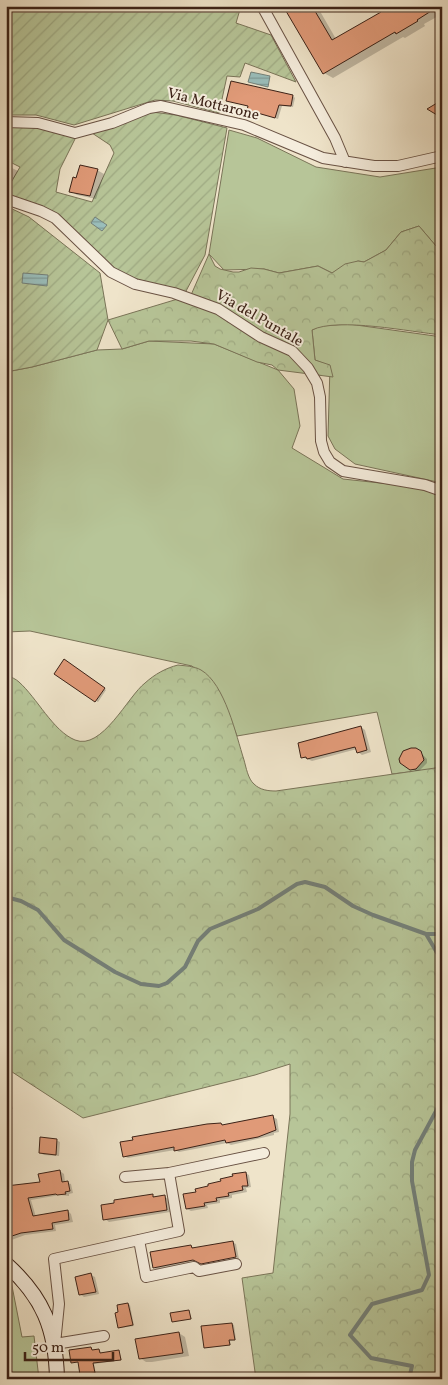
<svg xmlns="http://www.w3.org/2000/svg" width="448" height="1385" viewBox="0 0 448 1385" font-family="Vollkorn,serif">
<defs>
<pattern id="forest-crowns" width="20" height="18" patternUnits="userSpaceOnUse" patternTransform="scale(1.25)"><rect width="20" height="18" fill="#b7c598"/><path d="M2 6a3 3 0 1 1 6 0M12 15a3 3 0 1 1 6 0" fill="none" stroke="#9ea982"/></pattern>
<pattern id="garden-furrows" width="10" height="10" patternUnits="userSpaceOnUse" patternTransform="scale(1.25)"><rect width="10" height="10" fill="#b7c598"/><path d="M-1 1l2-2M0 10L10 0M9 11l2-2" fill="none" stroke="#9ea982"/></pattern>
<pattern id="water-rules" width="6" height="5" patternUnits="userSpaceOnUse" patternTransform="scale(1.25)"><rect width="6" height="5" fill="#9abebb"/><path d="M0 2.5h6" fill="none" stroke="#7f9a97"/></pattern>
</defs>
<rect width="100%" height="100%" fill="#efe4ca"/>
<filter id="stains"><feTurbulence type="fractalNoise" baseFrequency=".004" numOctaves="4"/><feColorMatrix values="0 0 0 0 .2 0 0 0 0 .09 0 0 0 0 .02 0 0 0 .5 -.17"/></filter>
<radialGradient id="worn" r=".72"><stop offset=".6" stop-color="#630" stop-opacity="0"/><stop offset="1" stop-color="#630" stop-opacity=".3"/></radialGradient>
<!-- grass -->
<path fill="#b7c598" stroke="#7a7458" d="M229,130L257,138L316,167L380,177L442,167V249L436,246L419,226L401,232L386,250L364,262L358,261L332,273L318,266L279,273L264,269L224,270L209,254Z
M349,324L442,337V483L355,464L335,449L328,436L330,366L315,360L312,330L320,326Z
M149,341L214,344L278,370L294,389L300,426L292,448L343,479L408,486L442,495V768L392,774L377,712L237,736L220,693L192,666L30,631L6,632V372L32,367L97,350L122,349Z
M6,1277L11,1281L22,1337L34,1336L39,1379H6Z"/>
<!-- forest -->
<path fill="url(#forest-crowns)" stroke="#7a7458" d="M419,226L436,246L442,249V335C411,332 338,317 312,330L315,360L330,365L333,377L278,370L272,365L257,362L214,344L191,341H149L122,349L108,320L191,295L209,254L215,266L220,269L233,272H239L251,268L264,269L279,273L318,266L332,273L345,264L358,261L364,262L386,250L401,232Z
M178,665C186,666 194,666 201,670C225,684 236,735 244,760C246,767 248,779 254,784C260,790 268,791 276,791L442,767V1379H256L242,1278L273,1273L290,1114V1064L255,1075L83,1118L6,1068V675C11,677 16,679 19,682C37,698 53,731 75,740C102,751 128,696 145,683C155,674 166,668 178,665Z"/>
<!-- garden -->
<path fill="url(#garden-furrows)" stroke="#7a7458" d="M6,6H241L236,23L271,35L296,82L245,63L240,77L227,76L219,113L173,101L155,100L74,125L36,115H6Z
M152,112L176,115L227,128L205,255L185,293L130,277L110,266L56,215L33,203L6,194V191L20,167L6,160V127L37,125L76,137L60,169L56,192L92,202L114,153L110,145L92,133Z
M6,206L29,217L100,273L108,320L97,350L32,367L6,372Z"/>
<!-- water -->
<path fill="url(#water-rules)" stroke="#748079" d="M251,72L270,76L268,87L248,82Z
M95,217L107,225L102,231L91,223Z
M23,273L48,275L47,286L22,283Z"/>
<!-- shadow -->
<path fill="#0003" d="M285,6H317L336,39L383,12L379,6H442V14L424,24L425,26L405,38L403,37L333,78L324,73Z
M348,6H366L357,12Z
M293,96L295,98L293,107L282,106L278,119L248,110Z
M6,165L18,171L8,189L6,187Z
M97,170L104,174L96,199L77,195L71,191L77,180Z
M65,661L106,690L98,702L56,673Z
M361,727L365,730L371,752L362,755L358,752L357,749L312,761L302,757Z
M420,752L427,759V763L420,770L416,771L401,762Z
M6,1095L9,1096L13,1109L6,1111Z
M273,1117L277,1119L279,1132L274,1133V1135L231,1145L227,1143L179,1152L175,1150L128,1158L124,1156L221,1124L224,1126Z
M56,1140L60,1142L59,1156L44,1155L40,1153Z
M60,1171L64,1174L65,1182L71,1184L73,1193L69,1194V1196L60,1195L31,1200L36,1217L68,1211L71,1214L73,1222L55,1225L56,1231L25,1235L6,1242V1218L11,1187L41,1183Z
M245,1173L249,1175L251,1187L246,1188L247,1192L232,1195V1198L220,1200V1203L207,1205L208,1208L191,1211L187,1209L197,1193Z
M152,1195L156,1198L164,1197L169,1199L170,1212L109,1222L105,1219Z
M232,1242L236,1244L239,1259L206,1265L197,1262L158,1270L154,1268L191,1246L195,1249Z
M91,1275L95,1277L99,1294L84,1297L80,1294Z
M128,1304L130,1305L134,1326L120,1328L119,1327L120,1313L118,1306Z
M189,1311L192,1319L173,1321Z
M232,1324L234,1325L236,1340L230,1341L231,1345L205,1348Z
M179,1333L185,1337L189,1356L152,1362H146L140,1358Z
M91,1348L93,1351H100L101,1354L119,1351L122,1360L94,1364L96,1374L82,1375H81L79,1362H72Z"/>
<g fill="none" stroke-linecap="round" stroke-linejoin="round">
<!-- stream -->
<path stroke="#748079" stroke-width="4" d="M6,897L21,901L38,910L64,940L115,972L141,984L159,986L167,983L185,967L198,941L210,929L258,909L297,884L305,882L325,887L353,906L373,915L426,934H442
M426,934L442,961
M409,1379L412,1366L371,1358L350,1335L372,1304L422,1290L429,1275L412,1181V1162L415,1150L442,1100"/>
</g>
<!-- building -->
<path fill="#e09a78" stroke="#3c2217" d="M283,6H312L332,40L381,12L378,6H439L417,20L418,21L396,34L395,32L323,74Z
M231,81L293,95L291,106L279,105L275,118L247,110L248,106L226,101Z
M442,100V118L427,109Z
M80,165L98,169L90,196L69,192L73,177L76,178Z
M64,659L105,688L95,702L54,674Z
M361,726L367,750L357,753L355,747L307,759L306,757L301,758L298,743Z
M411,748H416L421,751L424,760L416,769L410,770L400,763L399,759L403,751Z
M273,1115L276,1130L258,1137L226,1143L225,1140L174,1151V1147L123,1157L120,1142L133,1140L132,1137L207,1124L221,1123L222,1125Z
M40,1137L57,1139L56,1155L39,1153Z
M60,1170L62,1182L68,1181L70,1191L65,1192L66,1194L57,1195L56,1194L28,1198L33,1216L68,1210L69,1220L52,1223L53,1229L21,1233L6,1238V1186L40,1182L38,1174Z
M246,1172L248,1186H242L243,1190L228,1193L229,1196L216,1198L217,1201L204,1203L205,1206L186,1209L183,1194L196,1192L195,1189L208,1186V1184L221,1181L220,1179L233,1176L232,1174Z
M153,1194V1197L165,1195L167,1210L103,1220L101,1205L114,1203V1200Z
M233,1241L236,1257L201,1264L193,1260L153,1268L150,1252L191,1245L192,1248Z
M91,1273L96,1292L79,1295L75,1277Z
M128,1303L133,1325L118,1328L115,1313L118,1312L117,1305Z
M189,1310L191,1319L172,1322L170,1313Z
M232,1323L235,1340H229L230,1345L204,1348L201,1326Z
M179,1332L183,1353L139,1359L135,1339Z
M91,1347L92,1350L99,1349L100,1353L119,1350L121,1360L93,1363L95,1373L80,1375L78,1362L71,1363L69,1350Z"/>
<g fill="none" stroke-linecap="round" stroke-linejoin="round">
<defs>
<path id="street" d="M262,6L335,138L345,162
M6,122L38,123L75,133L112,123L149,108L161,106L244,125L323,158L374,166H398L442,156
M6,199L41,211L55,218L111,272L135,284L174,293L218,309L261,337L292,351L308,368L317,383L320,397L321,441L324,452L330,462L343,471L425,485L442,491
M125,1177L169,1173
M139,1240L146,1277L194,1267L199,1271L236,1264
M104,1336L55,1344L59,1304L54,1259L179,1231L169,1173L264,1153"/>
<path id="secondary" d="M6,1264C43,1297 56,1329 57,1379"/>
</defs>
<!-- street casing -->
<use href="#street" stroke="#695244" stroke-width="12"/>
<!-- secondary casing -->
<use href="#secondary" stroke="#3c2217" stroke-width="16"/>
<!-- street -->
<use href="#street" stroke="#f5eddd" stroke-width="10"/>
<!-- secondary -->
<use href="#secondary" stroke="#f5eddd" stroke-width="14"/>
</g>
<g text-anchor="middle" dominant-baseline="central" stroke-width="4" stroke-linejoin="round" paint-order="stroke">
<!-- street labels -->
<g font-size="15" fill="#3c2217" stroke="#f5eddd">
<text transform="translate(213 105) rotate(14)">Via Mottarone</text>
<text transform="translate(259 319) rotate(30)">Via del Puntale</text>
</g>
</g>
<!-- margin -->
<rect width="448" height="1385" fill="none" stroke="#efe4ca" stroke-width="25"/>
<rect x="8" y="8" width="433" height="1370" fill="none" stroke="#3c2217" stroke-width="2.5"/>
<rect x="12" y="12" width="423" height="1360" fill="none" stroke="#3c2217"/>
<!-- scale -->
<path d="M25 1352v8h88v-8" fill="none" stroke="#3c2217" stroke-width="2.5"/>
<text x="32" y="1352" font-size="15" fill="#3c2217" stroke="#f5eddd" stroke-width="4" paint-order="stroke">50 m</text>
<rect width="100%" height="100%" filter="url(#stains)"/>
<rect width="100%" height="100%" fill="url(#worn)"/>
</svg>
